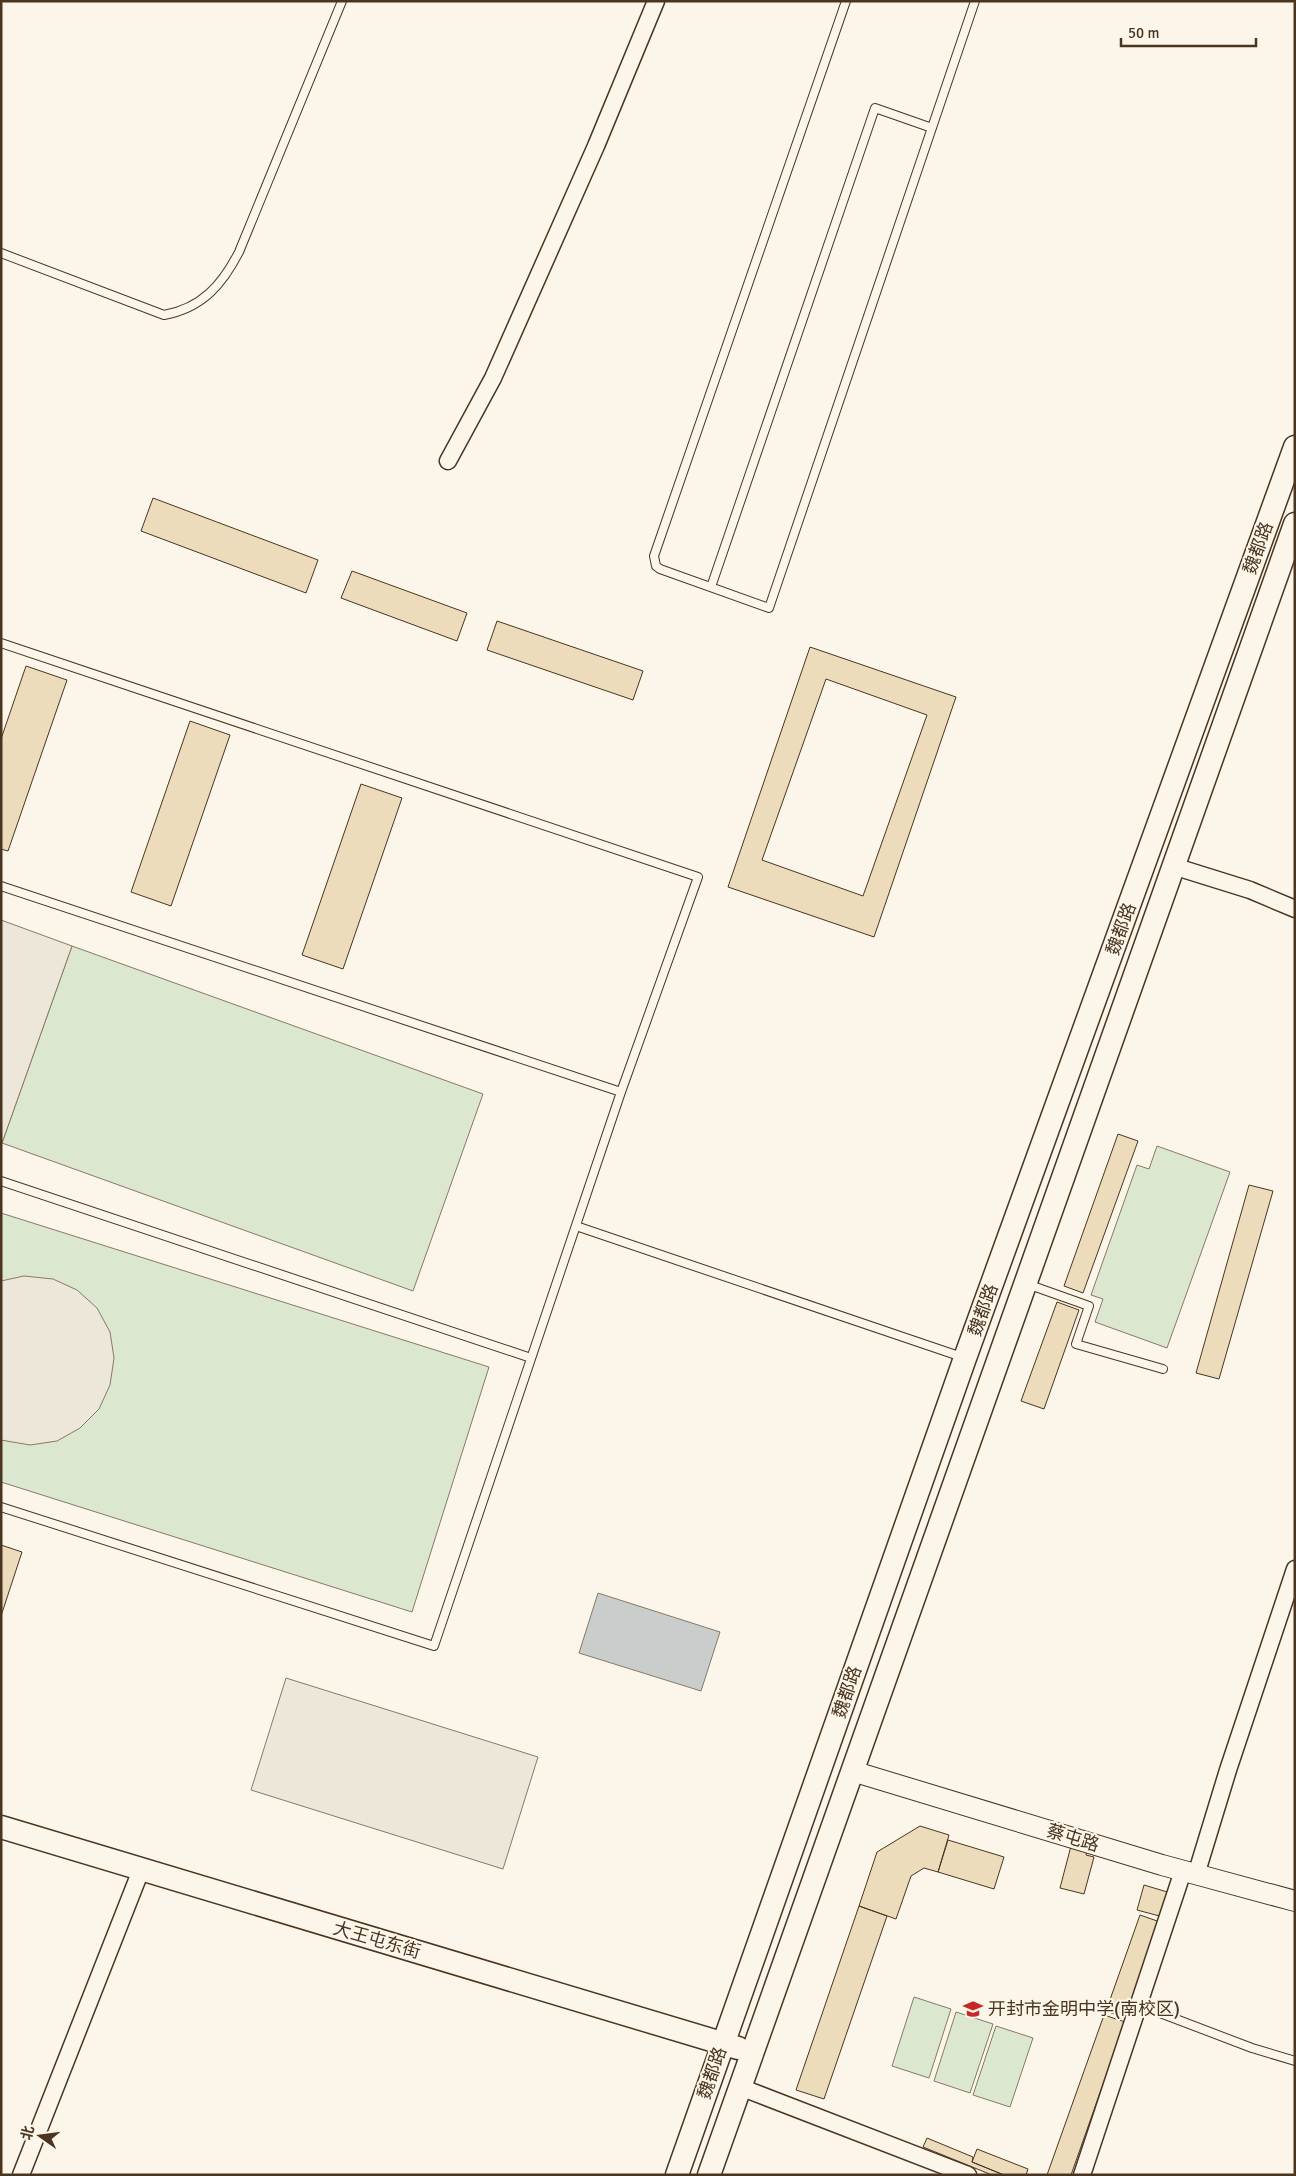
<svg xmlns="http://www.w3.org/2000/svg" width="1296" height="2176" viewBox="0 0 1296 2176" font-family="Signika,'Noto Sans SC',sans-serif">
<rect width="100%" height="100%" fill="#fbf6e9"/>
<!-- green -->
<path fill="#dce7d0" stroke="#887966" d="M72,946L483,1094L413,1291L2,1143Z
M1157,1146L1230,1172L1167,1348L1095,1322L1103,1299L1091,1295L1137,1165L1149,1169Z
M1,1213L489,1367L412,1612L1,1482Z
M914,1997L951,2009L929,2078L892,2066Z
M956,2012L993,2024L970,2093L934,2081Z
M996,2026L1033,2038L1010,2107L973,2095Z"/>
<!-- parking -->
<path fill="#ede7d9" stroke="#887966" d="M1,920L72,946L2,1143H1Z
M24,1276L53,1279L77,1290L97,1308L110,1332L114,1358L110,1385L99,1409L80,1428L57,1441L30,1445L1,1440V1281Z
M286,1678L538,1757L503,1869L251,1790Z"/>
<!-- water -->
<path fill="#c9cecd" stroke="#887966" d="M598,1593L720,1632L701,1691L579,1653Z"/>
<!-- building -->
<path fill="#ecdcbc" stroke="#4a3520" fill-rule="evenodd" d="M153,498L318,560L306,593L141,531Z
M352,571L467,613L457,641L341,598Z
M497,621L643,671L633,700L487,650Z
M810,647L956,697L874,937L728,887ZM826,679L927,715L863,896L762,860Z
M26,666L67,680L8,851L1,849V739Z
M190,721L230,735L171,906L131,892Z
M361,784L402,798L343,969L302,955Z
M1118,1134L1138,1141L1083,1293L1064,1286Z
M1249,1185L1273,1191L1219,1379L1196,1373Z
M1057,1302L1079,1310L1044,1409L1021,1401Z
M1,1545L22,1552L1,1616Z
M920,1826L949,1835L938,1872L924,1868L911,1876L896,1919L859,1906L877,1852Z
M948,1840L1004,1857L994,1889L938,1872Z
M1071,1846L1087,1850L1086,1855L1094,1857L1084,1894L1060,1888Z
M1144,1885L1174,1894L1167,1918L1137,1910Z
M859,1906L887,1916L824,2099L796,2090Z
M1140,1915L1160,1922L1125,2018L1106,2011Z
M1104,2015L1125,2022L1071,2175H1047Z
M927,2138L973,2157L972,2162L1004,2175H992L923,2147Z
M977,2149L1028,2169L1026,2175H1004L972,2162Z"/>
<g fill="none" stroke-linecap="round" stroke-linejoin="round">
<defs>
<path id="service" d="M846,1L654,556L656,566L660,569L769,608L975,1
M1,253L164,315C202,308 222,285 239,252L342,1
M711,587L875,108L932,128
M1,643L698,877L621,1092L434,1646L1,1507
M1,886L621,1092
M1,1181L531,1358
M576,1226L962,1357
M1027,1284L1089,1306L1076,1344L1163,1369
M1139,2005L1252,2048L1295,2061"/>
<path id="minor" d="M448,461L493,378L596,146L656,1
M1173,866L1250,890L1295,909
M1196,1875L1228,1770L1295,1569
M740,2087L968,2175
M21,2175L141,1870
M1082,2175L1183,1871"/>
<path id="tertiary" d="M852,1771L1162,1865L1295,1901"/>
<path id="secondary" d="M1,1827L738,2048
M677,2175L965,1358L1295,447
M709,2175L1295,524"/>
</defs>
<!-- service casing -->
<use href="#service" stroke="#4a3520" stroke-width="10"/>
<!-- minor casing -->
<use href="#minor" stroke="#4a3520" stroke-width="19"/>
<!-- tertiary casing -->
<use href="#tertiary" stroke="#4a3520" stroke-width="22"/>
<!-- secondary casing -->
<use href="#secondary" stroke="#4a3520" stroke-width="25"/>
<!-- service -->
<use href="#service" stroke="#fbf6e9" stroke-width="8"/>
<!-- minor -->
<use href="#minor" stroke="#fbf6e9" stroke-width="16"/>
<!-- tertiary -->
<use href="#tertiary" stroke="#fbf6e9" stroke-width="20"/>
<!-- secondary -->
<use href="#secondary" stroke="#fbf6e9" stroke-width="22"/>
</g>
<!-- icons -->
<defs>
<symbol id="school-bare" viewBox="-9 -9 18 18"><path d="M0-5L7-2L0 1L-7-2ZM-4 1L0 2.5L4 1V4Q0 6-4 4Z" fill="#c62828" stroke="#fbf6e9" stroke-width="2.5" paint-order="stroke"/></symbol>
</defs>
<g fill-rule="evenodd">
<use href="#school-bare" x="959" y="1995" width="28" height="28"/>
</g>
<g text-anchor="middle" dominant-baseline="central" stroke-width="4" stroke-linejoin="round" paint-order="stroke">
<!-- street labels -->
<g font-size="18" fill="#4a3520" stroke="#fbf6e9">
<text transform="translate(1258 548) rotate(-70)">魏都路</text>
<text transform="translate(1121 929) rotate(-70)">魏都路</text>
<text transform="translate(983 1310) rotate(-70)">魏都路</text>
<text transform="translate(847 1692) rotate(-71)">魏都路</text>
<text transform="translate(1073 1838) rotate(17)">蔡屯路</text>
<text transform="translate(377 1940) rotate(16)">大王屯东街</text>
<text transform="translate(712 2073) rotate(-71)">魏都路</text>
</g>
<!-- poi labels -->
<g font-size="18" fill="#4a3520" stroke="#fbf6e9" text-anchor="start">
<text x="988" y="2009">开封市金明中学(南校区)</text>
</g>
</g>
<!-- border -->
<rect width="1296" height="2176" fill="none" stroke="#4a3520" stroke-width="5"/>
<!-- north arrow -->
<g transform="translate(40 2136) rotate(284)" stroke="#fbf6e9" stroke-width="4" paint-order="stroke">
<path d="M0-4L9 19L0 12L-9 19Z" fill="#4a3520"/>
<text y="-8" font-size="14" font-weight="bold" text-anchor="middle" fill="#4a3520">北</text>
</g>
<!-- scale -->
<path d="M1121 38v8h135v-8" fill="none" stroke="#4a3520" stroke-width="2.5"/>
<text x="1128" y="38" font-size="15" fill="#4a3520" stroke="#fbf6e9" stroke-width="4" paint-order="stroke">50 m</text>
</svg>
